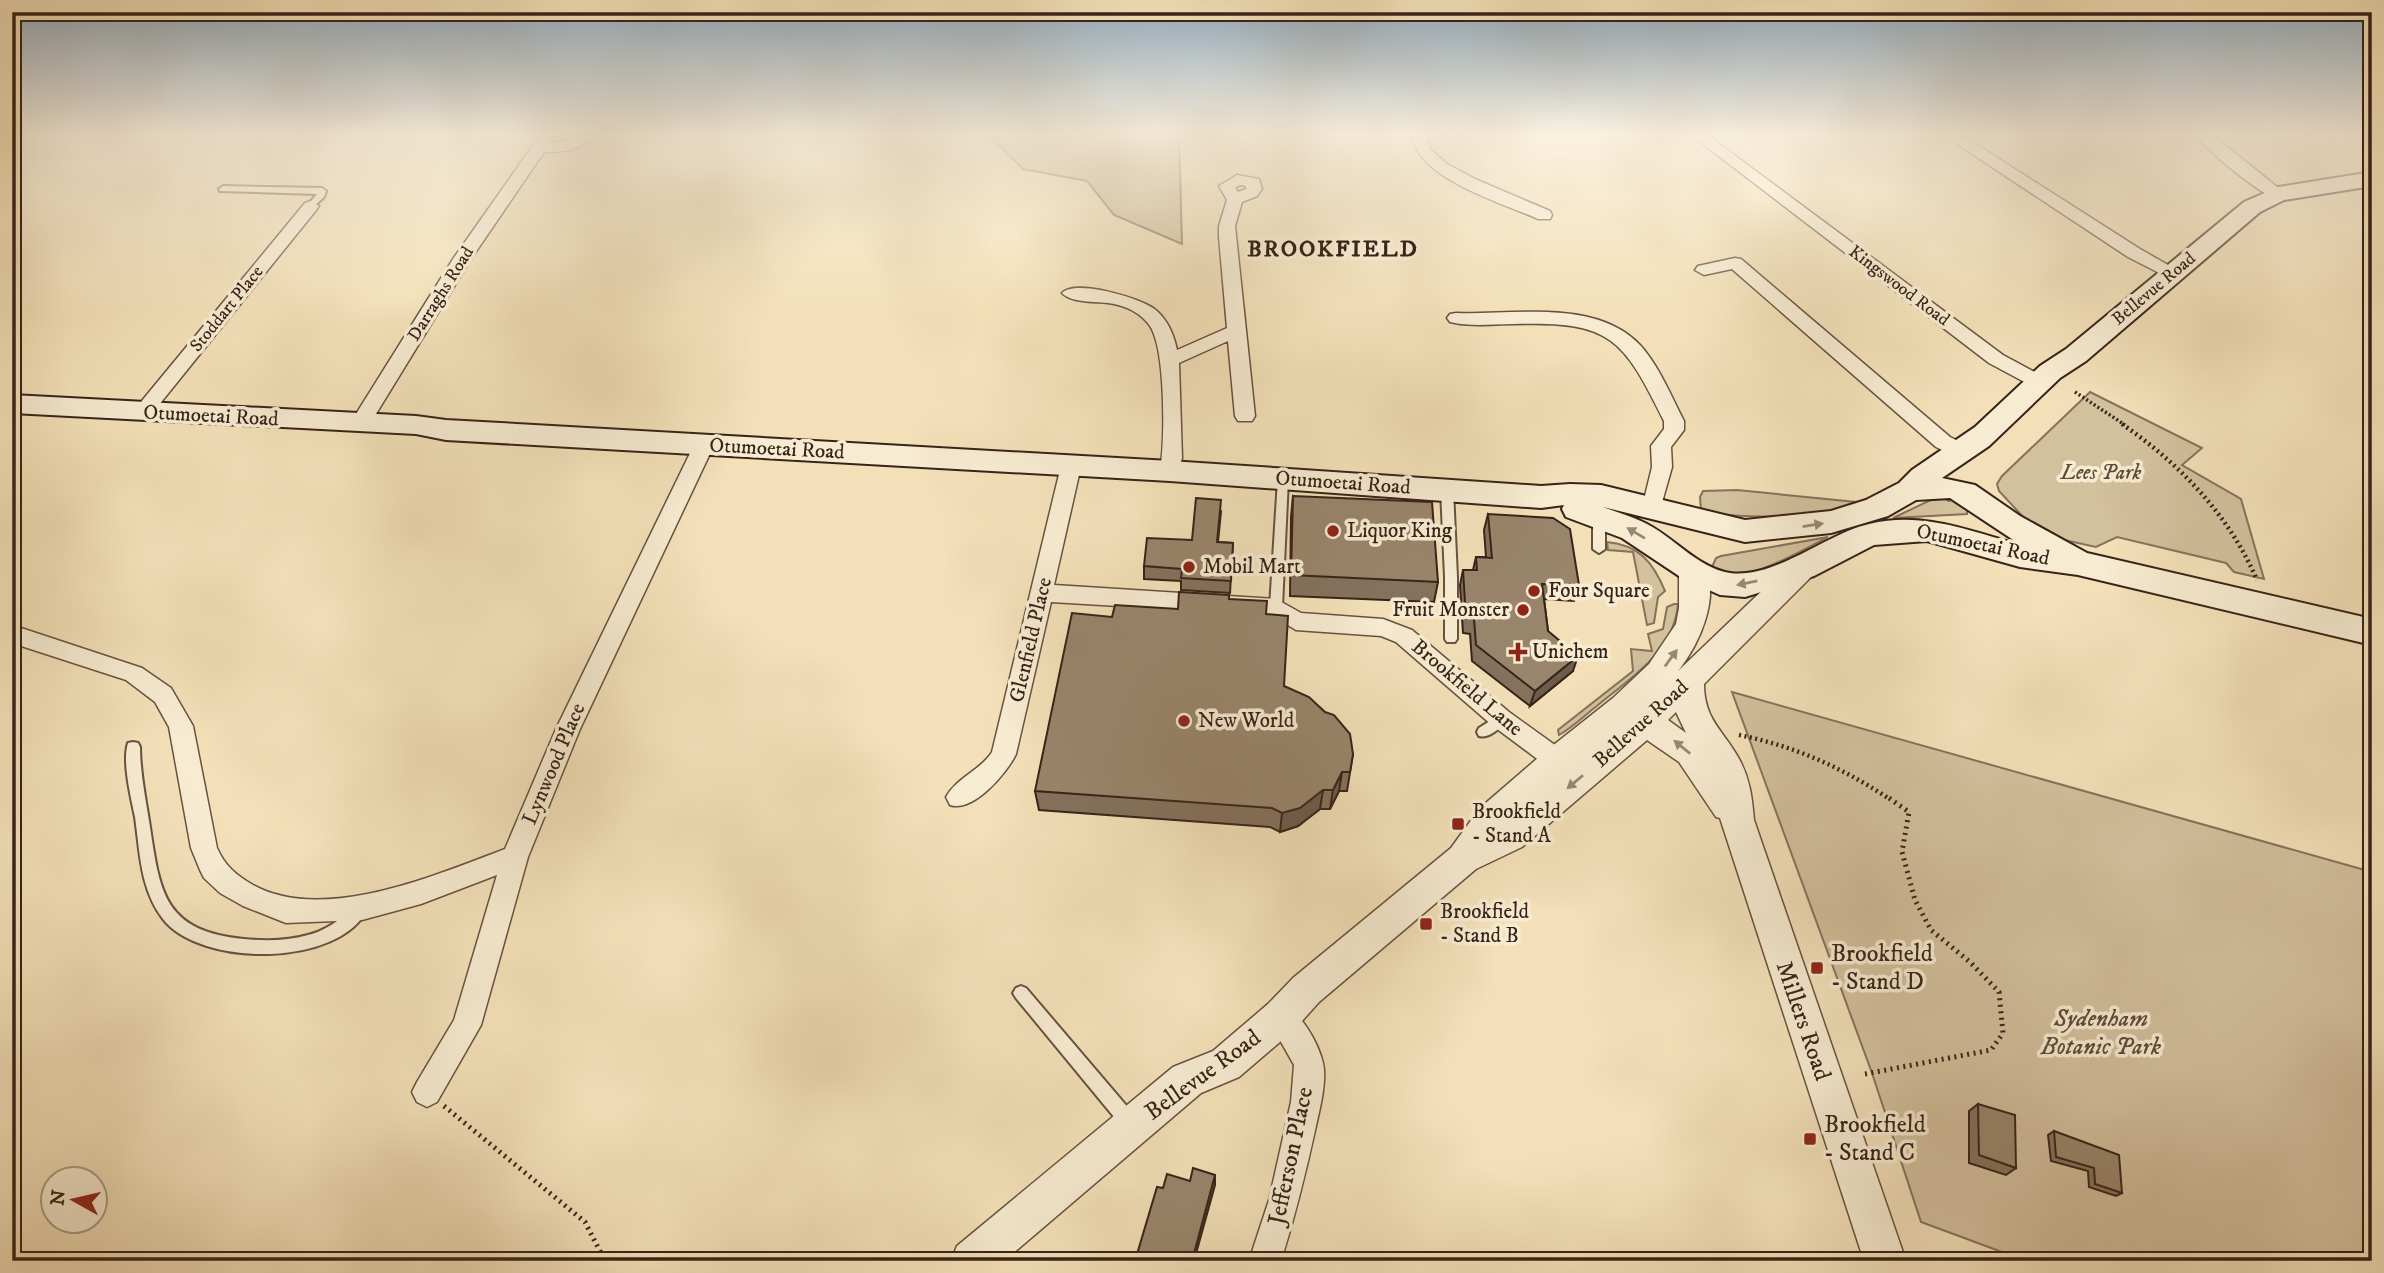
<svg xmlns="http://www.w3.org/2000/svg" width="2384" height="1273" viewBox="0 0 2384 1273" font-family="'IM FELL DW Pica',serif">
<rect width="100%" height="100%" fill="#f3e0b8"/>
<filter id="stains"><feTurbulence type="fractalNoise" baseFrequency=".00286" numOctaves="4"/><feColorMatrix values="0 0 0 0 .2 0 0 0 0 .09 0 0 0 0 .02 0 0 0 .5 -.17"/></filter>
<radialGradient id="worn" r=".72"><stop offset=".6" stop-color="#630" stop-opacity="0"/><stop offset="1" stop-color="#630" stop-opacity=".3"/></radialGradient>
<!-- green -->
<path fill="#d3c09d" stroke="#86725b" stroke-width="2" d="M987,134H1179L1182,244L1114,215L1087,181L1023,169Z
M2090,392L2202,448L2182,465L2241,499L2264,579L2234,572L2226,563L2117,537L2096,547L2055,538L2027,521L1999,491L1997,484L2002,476Z
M1737,490L1856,502L1857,504C1804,519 1755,519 1701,512L1700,497L1703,491Z
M1939,496L1949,501L1954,498L1967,508V514L1893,518Z
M1828,537C1804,549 1733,593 1712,567L1716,558L1721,556Z
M1607,542C1639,545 1653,562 1665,591L1658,597L1654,623L1647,625L1633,552L1608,550Z
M1674,604H1678C1674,651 1632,677 1598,705C1585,715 1573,727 1559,735L1558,730L1633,671L1631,649L1652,651L1648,634L1663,629L1667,607Z
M1732,692L2372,872V1261H2026L1921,1222L1872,1073Z"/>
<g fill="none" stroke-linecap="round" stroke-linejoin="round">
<defs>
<path id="service" d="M223,186L322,188L326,191L324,197L311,209L307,206L317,194L220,191L219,189Z
M1283,475L1288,479L1282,607L1276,612L1270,607L1278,479Z
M1447,486L1453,490L1457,577V639L1455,642H1447L1445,639V577L1441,490Z
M1599,512L1605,516V549L1599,553L1593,549V516Z
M1501,714L1506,715L1507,719C1502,727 1489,739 1479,736L1477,732L1479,728Z
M133,742L138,743L140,747C140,774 146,800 150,827C160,895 165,931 244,939C265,941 287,941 308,935C321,932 334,924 345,915C351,910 354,904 361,902L366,903L368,908C340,968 200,967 163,919C140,889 140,852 135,817C131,798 122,761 128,743Z
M1021,986L1026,988L1136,1117L1138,1123L1136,1129L1130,1131L1124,1129L1016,998L1013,993L1016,988Z"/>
<path id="minor" d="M541,134H555L550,143C567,143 579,133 596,134C582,151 564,152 544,152L471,259L368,427H354L351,422L453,259Z
M1412,134H1426L1431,150L1447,164L1475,179L1550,211L1552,215L1550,219H1538C1503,203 1415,178 1412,134Z
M1690,134H1706L2003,355L2044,377L2046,381L2044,385H2030L1989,363Z
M1942,134H1960L2140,249L2182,273L2179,277H2167L2128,257Z
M2195,134H2211L2286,194L2278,199C2259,194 2205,149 2195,134Z
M1237,175L1259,179L1262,189L1257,196L1242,202L1235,226L1255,416L1252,421H1238L1235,416L1228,341L1179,363L1182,458L1177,476H1163L1160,471C1165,442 1166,350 1150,326C1142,314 1128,307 1114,304C1100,301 1072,304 1062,293C1075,279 1143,298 1157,311C1168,321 1174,335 1177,350L1227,328L1219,237V226L1227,200L1219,186ZM1240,185L1246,186V189L1238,192L1235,188Z
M311,201L319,206L317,209L150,416H136L133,412L136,408L305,203Z
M1735,258L1741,259L1950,437L1970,447L1973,452L1970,457H1956L1936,447L1732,269L1704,275L1695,270L1698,266Z
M1456,313C1514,315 1597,298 1641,346C1660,368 1671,396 1684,421V430L1671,447L1672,467L1659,513L1652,515L1645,513L1642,508L1652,467L1651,446L1664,429V421C1623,338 1611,321 1514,324C1493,324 1470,327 1450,322L1447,318L1450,314Z
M704,438L711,440L714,445L580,729L528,857L481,1025L437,1102L427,1107L417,1102L412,1092L417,1082L454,1020L497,875L421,904L362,920L286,923L243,906L220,893L204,878L200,870L191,848L169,727L155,702L126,680L12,643V625L142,668L171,688L193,726L217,848C225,866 236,875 253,885C323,924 436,875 505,849L556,729L694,445L697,440Z
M1071,459L1078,461L1081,466L1054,585L1276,599L1301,613L1383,619L1412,630L1509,712L1566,753L1569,760L1566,767L1557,770L1548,767L1493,726L1396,642L1381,636L1296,630L1271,615L1051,602L1016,754C1007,773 973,813 950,805L946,797C956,778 981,770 992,752L1061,466L1064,461Z
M1281,1003C1300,1011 1318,1042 1323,1063C1327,1081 1320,1108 1316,1126C1306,1172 1295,1216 1281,1261H1249L1269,1200L1291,1102L1294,1065L1267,1017L1271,1007Z"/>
<path id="tertiary" d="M1803,558L1813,561L1817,568L1813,575L1704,684C1704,719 1722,729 1738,757C1750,778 1752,797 1754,820L1906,1261H1864L1720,818L1716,817L1679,762L1647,740L1522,847L1476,869L1319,1002L1294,1030L1239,1077L1201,1093L1004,1261H951L957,1246L1173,1067L1213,1051L1268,1004L1293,978L1451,848L1480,808L1546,751L1613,698L1649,664L1676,624L1679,608V570L1683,563L1693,560L1703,563C1722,595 1699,645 1678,671L1793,561ZM1676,712L1686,733L1668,720Z"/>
<path id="secondary" d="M2372,172V186L2284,200L2260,212L2086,361L2060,378L1989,446L1942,478L1975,485L2020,516L2087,553L2372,619V645L2078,575L2020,567L1927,541L1874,545L1814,576L1745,597L1720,595L1682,578L1622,538L1566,517L1562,509L1564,505L1541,508L1170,481L446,440L416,434L12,413V395L416,416L446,420L1170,461L1541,486L1570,484L1601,485L1745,520L1831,511L1866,500L1899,483L1912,470L1975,427L2040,366L2066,349L2244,202L2278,187ZM1950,498L2021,545C1969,531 1923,511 1869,524C1826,534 1775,579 1730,573C1697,568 1672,535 1643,522C1630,516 1616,512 1603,507L1745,542L1831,533L1888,516L1916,500Z"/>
</defs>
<!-- service casing -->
<use href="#service" stroke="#675241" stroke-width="4"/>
<!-- minor casing -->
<use href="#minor" stroke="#675241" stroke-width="3"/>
<!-- tertiary casing -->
<use href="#tertiary" stroke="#675241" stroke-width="3"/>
<!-- secondary casing -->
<use href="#secondary" stroke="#382319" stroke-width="4"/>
<!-- path-far2 -->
<path stroke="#382319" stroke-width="3.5" stroke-dasharray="2 2.5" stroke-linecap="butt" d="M2075,392L2125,425"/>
<!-- path-far1 -->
<path stroke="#382319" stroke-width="4.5" stroke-dasharray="2 3.5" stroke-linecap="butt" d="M2122,424C2180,464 2229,515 2257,580
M1739,735C1794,746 1841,767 1888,798"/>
<!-- path -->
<path stroke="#382319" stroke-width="5" stroke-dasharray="2 4.5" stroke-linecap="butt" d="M1865,1074L1991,1050L2003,1033L1999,992L1970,962L1931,930L1915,900L1902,852L1909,812L1886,796
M444,1106L585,1222L605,1261"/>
<!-- service -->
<use href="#service" fill="#f7ebd1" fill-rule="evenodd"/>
<!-- minor -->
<use href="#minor" fill="#f7ebd1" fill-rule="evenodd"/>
<!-- tertiary -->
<use href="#tertiary" fill="#f7ebd1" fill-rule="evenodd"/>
<!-- secondary -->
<use href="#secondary" fill="#f7ebd1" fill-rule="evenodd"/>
</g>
<!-- wall -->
<path fill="#84725d" stroke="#382319" stroke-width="2" d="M1293,496L1438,582L1434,602L1290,596L1291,517Z
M1221,512L1218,542L1233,543L1230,593L1181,590V581L1144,579V566L1192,540Z
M1488,514L1579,585L1574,601L1544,599L1548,631L1573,671L1530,706L1472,661L1470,634L1463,633L1460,585L1463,570H1473L1476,557H1486L1484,530Z
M1229,599L1266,614L1284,686L1353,754L1347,791H1339L1330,809H1320L1298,826L1280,832L1270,827L1039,810L1035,791L1112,617L1178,609Z
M1978,1104L2016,1168L2006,1175L1969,1163V1111Z
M2054,1131L2122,1193L2116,1196L2089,1187L2088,1171L2051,1161L2048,1135Z"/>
<!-- shaded-wall -->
<path fill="#6b5d4c" stroke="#382319" stroke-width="2" d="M1578,656L1573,671L1530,706L1535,691Z
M1342,772L1339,791L1330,809L1333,790Z
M1323,790L1320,809L1298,826L1280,832L1282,813Z
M1215,1175V1185L1194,1261H1192Z"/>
<!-- building -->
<path fill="#99856c" stroke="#382319" stroke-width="2" d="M1293,496L1432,502L1438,582L1291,575Z
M1196,498L1221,500L1217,542L1233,543L1231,581L1181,578L1182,569L1144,566L1147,538L1192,540Z
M1488,514L1553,518L1570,529L1579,585L1542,584L1548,631L1578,656L1535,691L1476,645L1474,619L1466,618L1463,570H1477L1476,557L1492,558Z
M1179,592L1229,595V599L1267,601L1266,614L1288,616L1284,686L1309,697L1325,712L1334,715L1350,734L1353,754L1350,772H1342L1333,790H1323L1300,808L1282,813L1272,808L1035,791L1072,613L1112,617L1115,605L1178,609Z
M1978,1104L2015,1115L2016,1168L1979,1155Z
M2054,1131L2119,1155L2122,1193L2095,1184L2094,1168L2056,1157Z
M1193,1168L1215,1175L1192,1261H1135L1157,1187L1163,1188L1167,1174L1190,1181Z"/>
<!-- one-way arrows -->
<defs><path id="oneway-solid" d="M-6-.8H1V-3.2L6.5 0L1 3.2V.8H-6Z" transform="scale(1.75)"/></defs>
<g fill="#988775">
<use href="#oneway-solid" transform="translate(1813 525) rotate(-9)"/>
<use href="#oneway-solid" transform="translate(1636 533) rotate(-149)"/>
<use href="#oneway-solid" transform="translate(1747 583) rotate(169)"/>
<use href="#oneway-solid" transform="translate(1671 658) rotate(-54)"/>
<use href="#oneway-solid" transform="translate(1682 747) rotate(-141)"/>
<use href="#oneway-solid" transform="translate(1575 782) rotate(140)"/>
</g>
<!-- sky -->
<linearGradient id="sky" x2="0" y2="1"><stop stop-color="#93acbf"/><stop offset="0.43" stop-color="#faf1df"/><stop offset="1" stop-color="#faf1df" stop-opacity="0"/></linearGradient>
<rect width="2384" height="312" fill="url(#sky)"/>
<!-- markers -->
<g fill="#8f2418" stroke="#f7ebd1" stroke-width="2.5">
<circle cx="1333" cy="531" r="7"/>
<circle cx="1189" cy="567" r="7"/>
<circle cx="1534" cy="591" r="7"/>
<circle cx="1523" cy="610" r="7"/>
<path d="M1514.5 641.5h7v7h7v7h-7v7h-7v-7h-7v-7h7z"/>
<circle cx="1184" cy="721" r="7"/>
<rect x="1451" y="817" width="14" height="14" rx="3.5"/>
<rect x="1419" y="917" width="14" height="14" rx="3.5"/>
<rect x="1810" y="961" width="14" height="14" rx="3.5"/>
<rect x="1803" y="1132" width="14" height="14" rx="3.5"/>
</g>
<g text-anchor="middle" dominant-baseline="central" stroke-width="7" stroke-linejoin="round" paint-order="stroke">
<!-- far-street labels -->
<g font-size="18" fill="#382319" stroke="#f7ebd1">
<text transform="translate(1899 286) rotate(37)">Kingswood Road</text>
<text transform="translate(2154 289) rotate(-40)">Bellevue Road</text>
<text transform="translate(441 294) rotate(-58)">Darraghs Road</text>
<text transform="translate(227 309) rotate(-51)">Stoddart Place</text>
</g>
<!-- street labels -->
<g font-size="21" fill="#382319" stroke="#f7ebd1">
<text transform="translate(211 416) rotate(3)">Otumoetai Road</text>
<text transform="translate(777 449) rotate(3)">Otumoetai Road</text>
<text transform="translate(1343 483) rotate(4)">Otumoetai Road</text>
<text transform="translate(1983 545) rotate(12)">Otumoetai Road</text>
<text transform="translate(1031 640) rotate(-77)">Glenfield Place</text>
<text transform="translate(1467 688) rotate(40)">Brookfield Lane</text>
<text transform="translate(1641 724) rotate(-42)">Bellevue Road</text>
<text transform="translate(554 764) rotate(-67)">Lynwood Place</text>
</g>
<!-- park labels -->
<g font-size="21" font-style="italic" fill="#5f4a3a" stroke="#f7ebd1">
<text x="2101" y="473">Lees Park</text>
</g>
<!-- poi labels -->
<g font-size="21" fill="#382319" stroke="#f7ebd1" text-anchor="start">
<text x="1347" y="531">Liquor King</text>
<text x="1203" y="567">Mobil Mart</text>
<text x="1548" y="591">Four Square</text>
<text x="1509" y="610" text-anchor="end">Fruit Monster</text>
<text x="1532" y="652">Unichem</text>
<text x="1198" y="721">New World</text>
<text x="1472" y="812">Brookfield<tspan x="1472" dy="24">- Stand A</tspan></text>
<text x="1440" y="912">Brookfield<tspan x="1440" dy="24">- Stand B</tspan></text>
</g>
<!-- far-district labels -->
<g font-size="23" font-weight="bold" letter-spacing="2" fill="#382319" stroke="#f7ebd1">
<text x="1333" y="249">BROOKFIELD</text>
</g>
<!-- near-poi labels -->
<g font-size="24" fill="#382319" stroke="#f7ebd1" text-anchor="start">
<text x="1831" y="954">Brookfield<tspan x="1831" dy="28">- Stand D</tspan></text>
<text x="1824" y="1125">Brookfield<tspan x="1824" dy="28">- Stand C</tspan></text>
</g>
<!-- near-park labels -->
<g font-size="24" font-style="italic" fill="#5f4a3a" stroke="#f7ebd1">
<text x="2101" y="1019">Sydenham<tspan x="2101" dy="28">Botanic Park</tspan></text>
</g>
<!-- near-street labels -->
<g font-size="24" fill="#382319" stroke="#f7ebd1">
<text transform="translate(1803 1021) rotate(71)">Millers Road</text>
<text transform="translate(1203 1075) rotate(-36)">Bellevue Road</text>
<text transform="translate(1291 1156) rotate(-78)">Jefferson Place</text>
</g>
</g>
<!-- margin -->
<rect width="2384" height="1273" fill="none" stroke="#f3e0b8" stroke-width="42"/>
<rect x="14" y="14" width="2356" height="1245" fill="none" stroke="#382319" stroke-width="3.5"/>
<rect x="21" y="21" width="2342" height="1231" fill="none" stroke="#382319" stroke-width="2"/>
<!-- north arrow -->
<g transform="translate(74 1200) rotate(278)"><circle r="33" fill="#f7ebd1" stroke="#ab9b87" stroke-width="2"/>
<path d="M0-5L12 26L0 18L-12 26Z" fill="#8f2418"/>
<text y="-10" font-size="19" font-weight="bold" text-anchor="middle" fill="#382319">N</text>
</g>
<rect width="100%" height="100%" filter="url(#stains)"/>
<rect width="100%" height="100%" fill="url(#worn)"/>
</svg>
